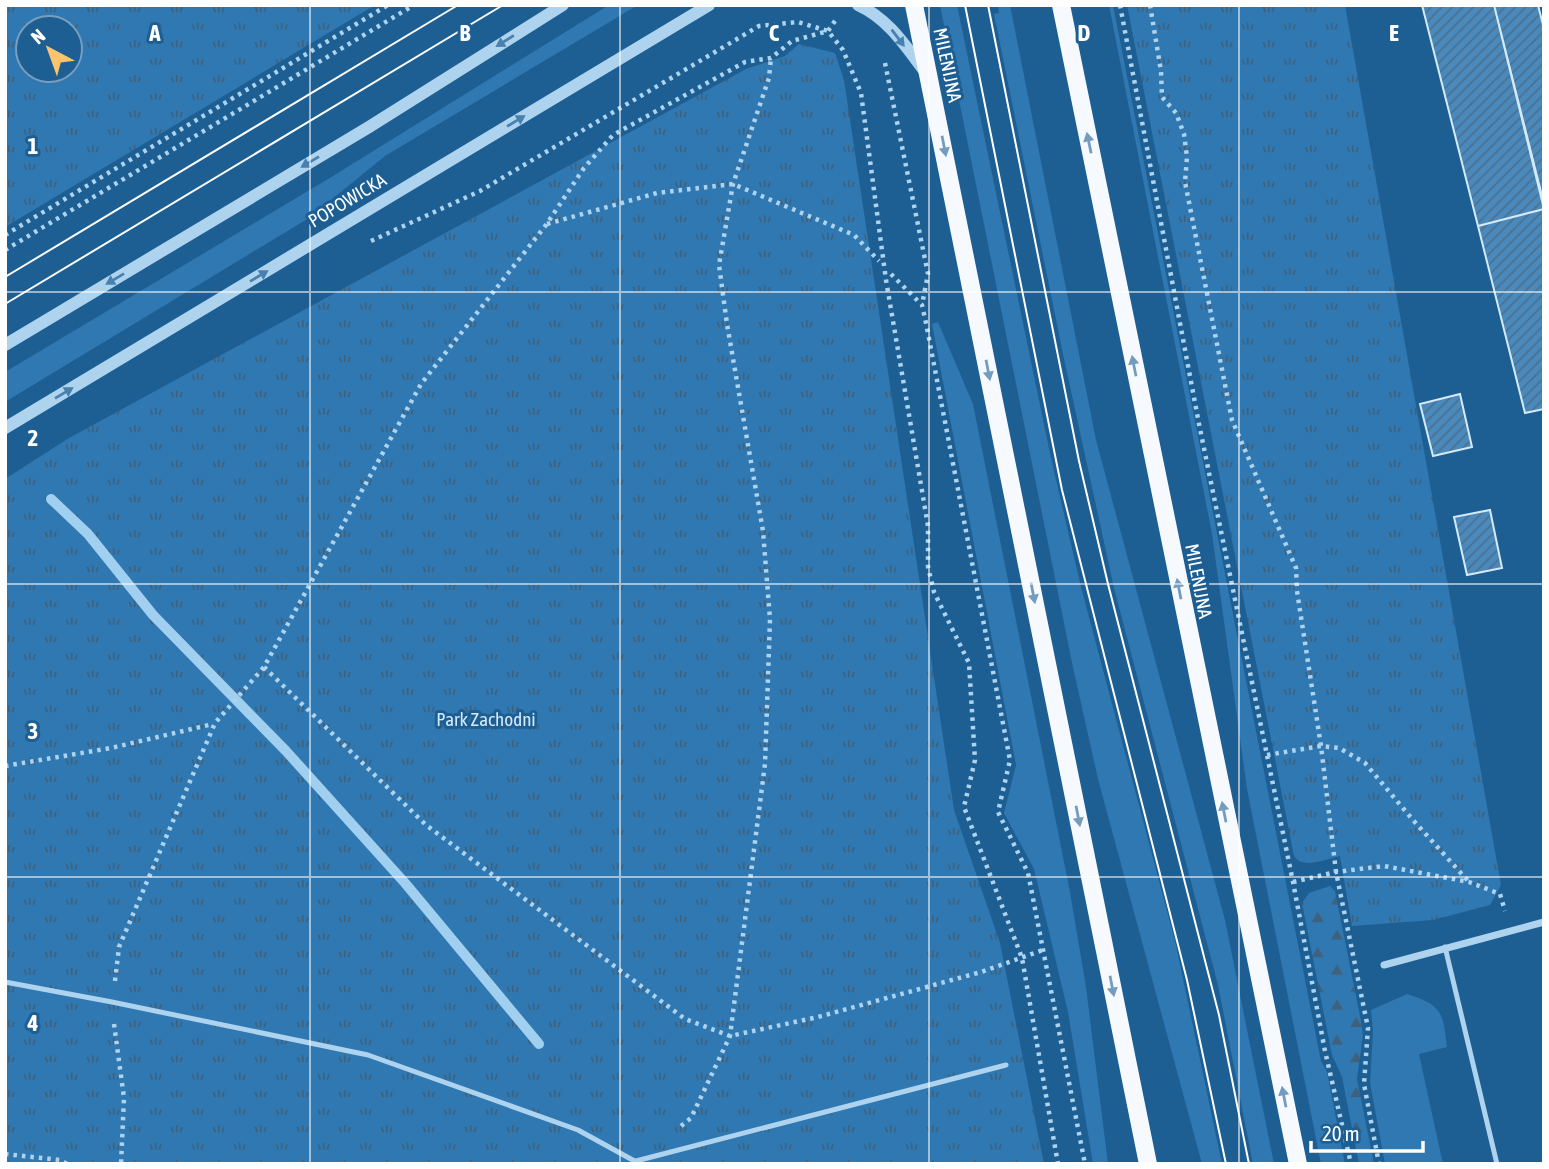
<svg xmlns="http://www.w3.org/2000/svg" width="1549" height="1169" viewBox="0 0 1549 1169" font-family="'Asap Condensed',sans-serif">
<defs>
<pattern id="forest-firs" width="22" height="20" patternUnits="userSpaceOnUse" patternTransform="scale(1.75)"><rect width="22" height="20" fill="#3078b1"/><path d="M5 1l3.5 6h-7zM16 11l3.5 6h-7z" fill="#3e627e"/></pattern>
<pattern id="park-tufts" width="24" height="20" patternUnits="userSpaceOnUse" patternTransform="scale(1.75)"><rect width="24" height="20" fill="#3078b1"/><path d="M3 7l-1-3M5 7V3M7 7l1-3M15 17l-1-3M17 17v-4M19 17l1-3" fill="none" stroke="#3e627e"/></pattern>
<pattern id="building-hatch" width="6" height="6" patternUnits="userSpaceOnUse" patternTransform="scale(1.75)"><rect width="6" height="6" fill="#4a89bc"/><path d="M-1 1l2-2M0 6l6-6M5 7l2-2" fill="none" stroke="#4b718f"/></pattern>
</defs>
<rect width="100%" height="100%" fill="#1d5e93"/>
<!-- green -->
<path fill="#3078b1" d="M609,5H638L385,156L309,218L5,402V372L328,179Z
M940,5H957L1051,458L1081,587L1175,941L1222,1164H1202L1098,779L1072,663Z
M998,5H1010L1096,440L1225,920L1274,1164H1253L1218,985L1114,588L1064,359L994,14L999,13Z
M1109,5H1113L1321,1061L1327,1072L1345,1164H1321L1247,789L1212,534Z
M938,322L973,404L1070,892L1086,987L1108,1164H1093L1068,1012L1034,869L1004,813L1016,765L932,324Z
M1407,994C1442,1005 1443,1012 1447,1047L1419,1054L1443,1164H1385L1370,1083L1373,1031L1371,1010Z"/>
<!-- forest -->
<path fill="url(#forest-firs)" d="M1330,886L1335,891L1360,1016L1363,1035L1357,1079L1374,1164H1359L1342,1077L1332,1055L1302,903L1309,893Z"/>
<!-- park -->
<path fill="url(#park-tufts)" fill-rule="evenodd" d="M5,5H375L5,227ZM28,28H70V70H28Z
M1127,5H1345L1501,885L1490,905L1433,920L1352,926L1340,856C1326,859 1303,870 1294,856Z
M799,44L835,53L844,80L954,810L1000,943L1044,1164H5V479L69,438L746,69L785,56Z"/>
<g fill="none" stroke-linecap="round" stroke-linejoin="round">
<!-- stream -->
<path stroke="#a1cff0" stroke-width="10" d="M51,499L88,534L153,615L286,751L405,883L539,1044"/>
</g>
<!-- building -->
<path fill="url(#building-hatch)" stroke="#d4eafa" stroke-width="2" d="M1422,5H1494L1544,209L1478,226Z
M1494,5H1538L1544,29V204Z
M1544,209V409L1525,413L1478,226Z
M1460,394L1472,447L1433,456L1420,404Z
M1490,510L1502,568L1467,575L1454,517Z"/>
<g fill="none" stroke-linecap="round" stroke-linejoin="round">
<!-- path -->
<path stroke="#aed3ef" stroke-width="4.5" stroke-dasharray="3.5 5" stroke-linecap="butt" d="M1120,5L1199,424L1293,882L1325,1051L1351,1164
M1150,5L1161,71L1162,97L1176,113L1184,134L1187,157L1185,182L1232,420L1296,568L1297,591L1321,746L1336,872L1368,1028L1364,1084L1379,1164
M885,63L928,274L922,305
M547,224L657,193L733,184L854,235L879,261
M5,235L388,5
M371,241L480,191L759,26L798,22L828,31L843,50L861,93L886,280L928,526V567L934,592L969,663L975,760L964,807L1022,958L1058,1164
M5,250L414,5
M891,274L922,305L926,323L1010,760L998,812L1028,873L1085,1164
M264,667L426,825L685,1019L730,1036L818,1017L981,972L1043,950
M1267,755L1321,746L1339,748L1365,763L1413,820L1469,882
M5,766L111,748L213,724
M1293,882L1336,872L1384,866L1469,882L1500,894L1505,911
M115,981L119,947L215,723L264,667L421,384L546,225L584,168L613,135L745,62L771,58L792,41L828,31L837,18
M114,1024L124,1098L121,1164
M681,1126L691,1118L730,1036L765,764L770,619L763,531L727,324L719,265L733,184L769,78L771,58
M5,1154L60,1160L67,1164"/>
<!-- service -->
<path stroke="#aed3ef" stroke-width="5" d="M1445,947L1497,1164
M5,982L112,1002L368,1055L578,1130L640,1164
M636,1161L1006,1065"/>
<!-- minor -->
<path stroke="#aed3ef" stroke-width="7" d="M1384,965L1544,922"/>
<!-- tertiary -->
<path stroke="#aed3ef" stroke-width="12" d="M858,5C889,19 906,47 926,73
M5,345L369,127L563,5
M5,428L709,5"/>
<!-- primary -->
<path stroke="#f6faff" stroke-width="18" d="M914,5L1148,1164
M1061,5L1298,1164"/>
<!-- tram -->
<path stroke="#fff" stroke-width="2" d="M965,5L1062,490L1187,980L1226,1164
M988,5L1079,461L1108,584L1219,1015L1249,1164
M5,277L458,5
M5,304L503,5"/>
</g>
<!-- one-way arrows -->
<defs><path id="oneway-solid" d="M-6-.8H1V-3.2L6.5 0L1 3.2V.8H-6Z" transform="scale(1.75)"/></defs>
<g fill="#4881af">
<use href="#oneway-solid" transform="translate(898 38) rotate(53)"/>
<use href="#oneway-solid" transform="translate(505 41) rotate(148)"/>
<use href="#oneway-solid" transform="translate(516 121) rotate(-31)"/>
<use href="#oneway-solid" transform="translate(310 162) rotate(149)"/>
<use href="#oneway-solid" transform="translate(259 276) rotate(-31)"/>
<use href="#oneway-solid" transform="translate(115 279) rotate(149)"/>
<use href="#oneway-solid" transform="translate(64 393) rotate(-31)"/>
</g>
<g fill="#749cbe">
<use href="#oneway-solid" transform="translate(1089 143) rotate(-102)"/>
<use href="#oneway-solid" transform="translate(944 146) rotate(79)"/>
<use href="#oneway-solid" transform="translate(1134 366) rotate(-101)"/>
<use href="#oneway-solid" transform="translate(988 370) rotate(79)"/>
<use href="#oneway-solid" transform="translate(1179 589) rotate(-101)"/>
<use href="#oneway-solid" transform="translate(1033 593) rotate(79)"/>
<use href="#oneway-solid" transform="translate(1224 812) rotate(-101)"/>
<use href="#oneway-solid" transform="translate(1078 816) rotate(79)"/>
<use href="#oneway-solid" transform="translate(1112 986) rotate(79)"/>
<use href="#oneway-solid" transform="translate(1284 1097) rotate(-101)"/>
</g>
<!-- grid -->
<path fill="none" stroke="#fff" stroke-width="2" stroke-opacity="0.55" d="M310,5V1164M620,5V1164M929,5V1164M1239,5V1164M5,292H1544M5,584H1544M5,877H1544"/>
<g text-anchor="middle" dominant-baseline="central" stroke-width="6" stroke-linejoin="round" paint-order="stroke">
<!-- street labels -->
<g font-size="19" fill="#fff" stroke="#1d5e93">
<text transform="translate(948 65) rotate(78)">MILENIJNA</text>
<text transform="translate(347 200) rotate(-31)">POPOWICKA</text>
<text transform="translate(1199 581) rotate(79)">MILENIJNA</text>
</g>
<!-- park labels -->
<g font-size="19" fill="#d4eafa" stroke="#1d5e93">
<text x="486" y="719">Park Zachodni</text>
</g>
</g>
<g font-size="23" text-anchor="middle" font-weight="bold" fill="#fff" stroke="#1d5e93" stroke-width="6" stroke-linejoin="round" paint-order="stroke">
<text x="155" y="41">A</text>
<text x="465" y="41">B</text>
<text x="774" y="41">C</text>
<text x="1084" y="41">D</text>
<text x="1394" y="41">E</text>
<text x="33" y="154">1</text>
<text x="33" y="446">2</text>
<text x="33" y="739">3</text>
<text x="33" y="1031">4</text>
</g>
<!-- border -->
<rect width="1549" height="1169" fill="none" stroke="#ffffff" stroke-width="14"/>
<!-- north arrow -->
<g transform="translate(49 49) rotate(319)"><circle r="33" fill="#1d5e93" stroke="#779ebe" stroke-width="2"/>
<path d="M0-5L12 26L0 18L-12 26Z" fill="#fec46d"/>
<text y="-10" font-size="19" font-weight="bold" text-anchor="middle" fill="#ffffff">N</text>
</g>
<!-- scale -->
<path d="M1311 1141v10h112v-10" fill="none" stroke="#ffffff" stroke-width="3.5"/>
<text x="1322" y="1141" font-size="21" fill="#ffffff" stroke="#1d5e93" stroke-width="5" paint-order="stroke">20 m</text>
</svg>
